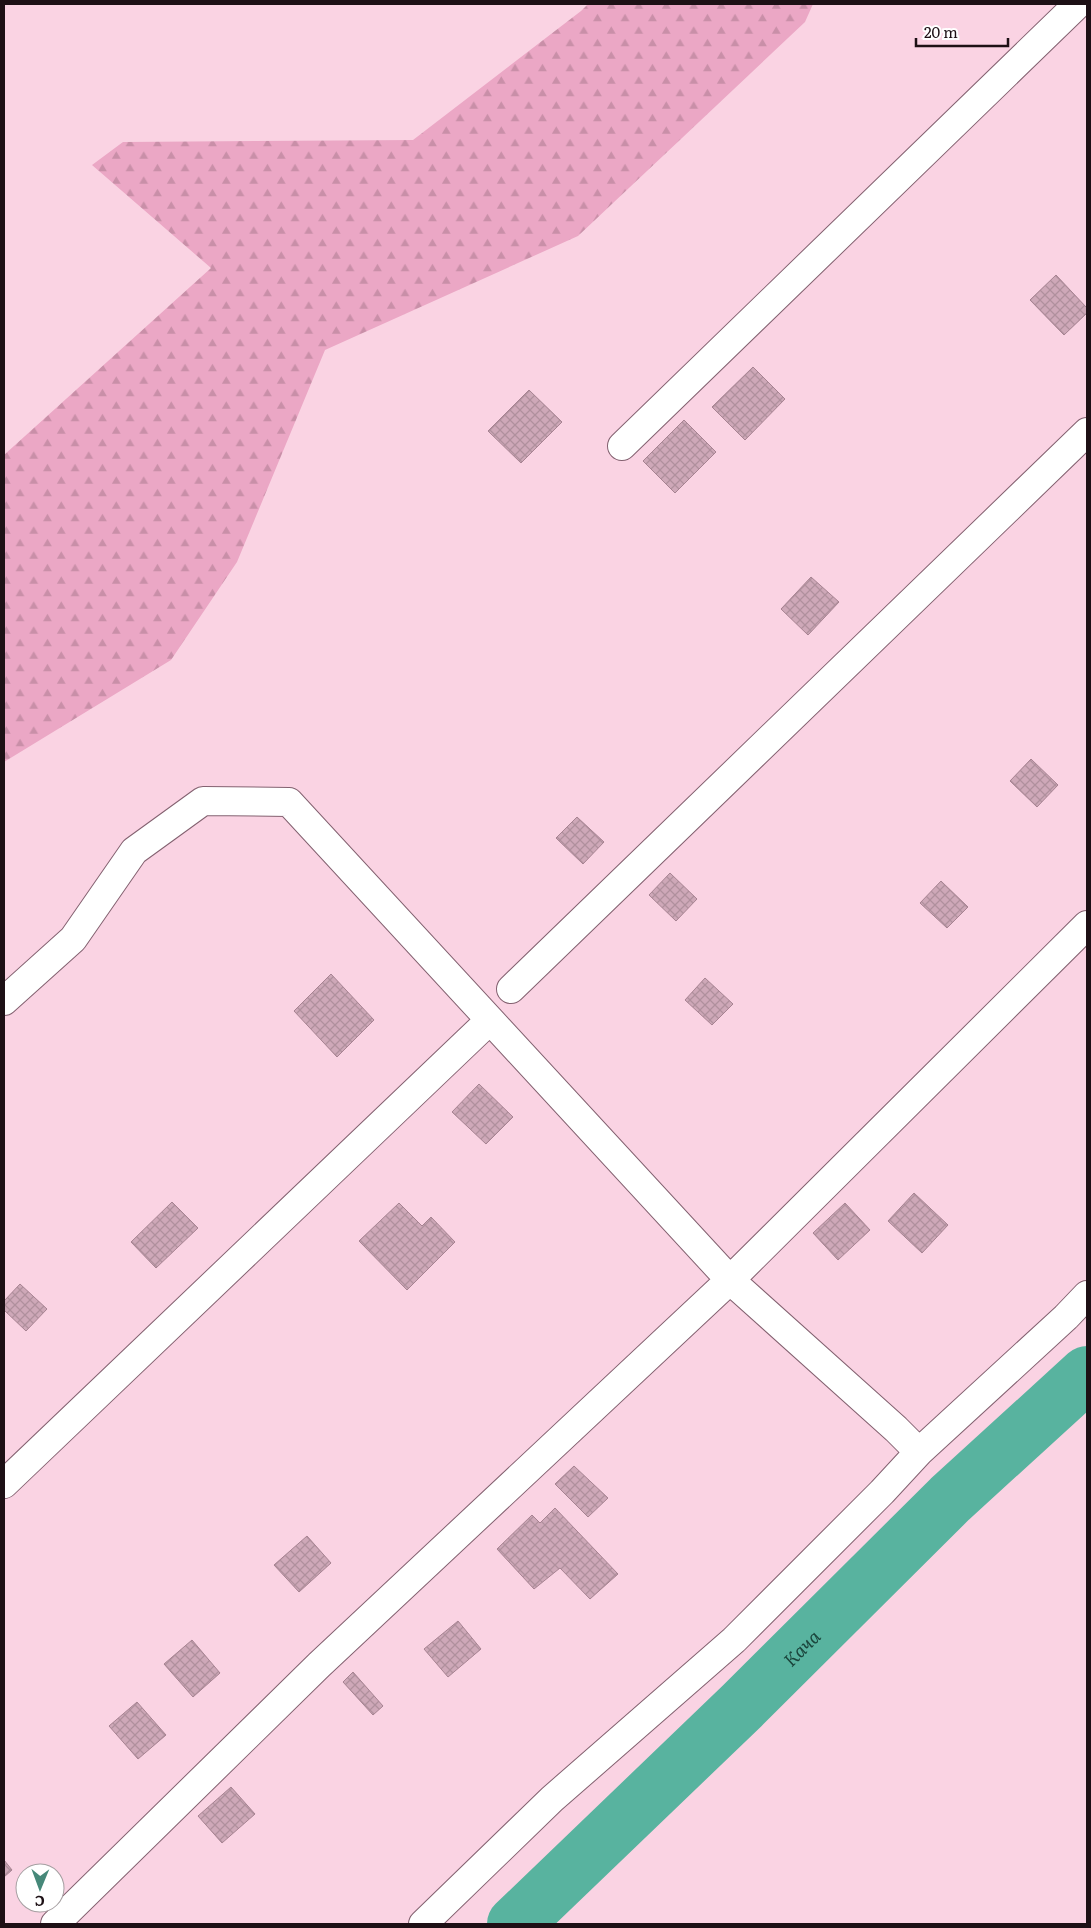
<svg xmlns="http://www.w3.org/2000/svg" width="1091" height="1928" viewBox="0 0 1091 1928" font-family="Literata,serif">
<defs>
<pattern id="forest-firs" width="22" height="20" patternUnits="userSpaceOnUse" patternTransform="scale(1.25)"><rect width="22" height="20" fill="#eba7c5"/><path d="M5 1l3.5 6h-7zM16 11l3.5 6h-7z" fill="#c98fa8"/></pattern>
<pattern id="building-cross-hatch" width="8" height="8" patternUnits="userSpaceOnUse" patternTransform="scale(1.25)"><rect width="8" height="8" fill="#cea8b8"/><path d="M0 0l8 8M0 8l8-8" fill="none" stroke="#b0909d"/></pattern>
</defs>
<rect width="100%" height="100%" fill="#fad3e3"/>
<!-- forest -->
<path fill="url(#forest-firs)" d="M588,4H813L805,22L578,236L325,350L237,562L171,660L4,762V455L211,268L92,165L123,142L413,140L581,11Z"/>
<g fill="none" stroke-linecap="round" stroke-linejoin="round">
<!-- river -->
<path stroke="#58b39f" stroke-width="56" id="s1" d="M515,1924L742,1706L950,1499L1087,1374"/>
</g>
<!-- building -->
<path fill="url(#building-cross-hatch)" stroke="#a78392" d="M1056,275L1087,308V313L1064,335L1030,300Z
M753,367L785,399L745,440L712,407Z
M529,390L562,422L521,463L488,431Z
M684,420L716,452L675,493L643,461Z
M811,577L839,602L808,635L781,609Z
M1031,759L1058,785L1037,807L1010,781Z
M577,817L604,842L583,864L556,838Z
M670,873L697,899L676,921L649,895Z
M941,881L968,907L947,928L920,903Z
M331,974L374,1020L337,1057L294,1011Z
M705,978L733,1004L712,1025L685,1000Z
M479,1084L513,1117L486,1144L452,1112Z
M914,1193L948,1225L922,1253L888,1221Z
M172,1202L198,1228L156,1268L131,1242Z
M399,1203L422,1226L431,1217L455,1242L407,1290L359,1241Z
M845,1203L870,1230L838,1260L813,1233Z
M20,1284L47,1309L26,1331L4,1310V1301Z
M574,1466L608,1498L588,1517L555,1484Z
M555,1508L618,1574L590,1599L560,1568L534,1589L497,1549L532,1515L540,1523Z
M307,1536L331,1563L299,1592L274,1565Z
M458,1621L481,1649L448,1677L424,1649Z
M192,1640L220,1673L193,1697L164,1664Z
M353,1672L383,1706L373,1715L343,1682Z
M137,1702L166,1735L138,1759L109,1726Z
M231,1787L255,1814L222,1843L198,1816Z
M4,1860L12,1870L4,1877Z"/>
<g fill="none" stroke-linecap="round" stroke-linejoin="round">
<defs>
<path id="minor" d="M622,446L1078,4
M511,989L1087,432
M4,1001L73,939L134,851L203,801L289,802L730,1280L896,1429L919,1452
M4,1484L489,1021
M55,1924L319,1665L730,1280L1087,925
M423,1924L552,1799L734,1640L882,1492L919,1452L1066,1317L1087,1295"/>
</defs>
<!-- minor casing -->
<use href="#minor" stroke="#836170" stroke-width="30"/>
<!-- minor -->
<use href="#minor" stroke="#fff" stroke-width="28"/>
</g>
<g text-anchor="middle" dominant-baseline="central" stroke-width="4" stroke-linejoin="round" paint-order="stroke">
<!-- water labels -->
<g font-size="18" font-style="italic" fill="#1b453c" stroke="#fff">
<text stroke="none"><textPath href="#s1" startOffset="398">Кача</textPath></text>
</g>
</g>
<!-- border -->
<rect width="1091" height="1928" fill="none" stroke="#1d1015" stroke-width="10"/>
<!-- north arrow -->
<g transform="translate(40 1888) rotate(181)"><circle r="24" fill="#ffffff" stroke="#a59fa1"/>
<path d="M0-4L9 19L0 12L-9 19Z" fill="#468879"/>
<text y="-8" font-size="14" font-weight="bold" text-anchor="middle" fill="#1d1015">С</text>
</g>
<!-- scale -->
<path d="M916 38v8h92v-8" fill="none" stroke="#1d1015" stroke-width="2.5"/>
<text x="924" y="38" font-size="15" fill="#1d1015" stroke="#ffffff" stroke-width="4" paint-order="stroke">20 m</text>
</svg>
